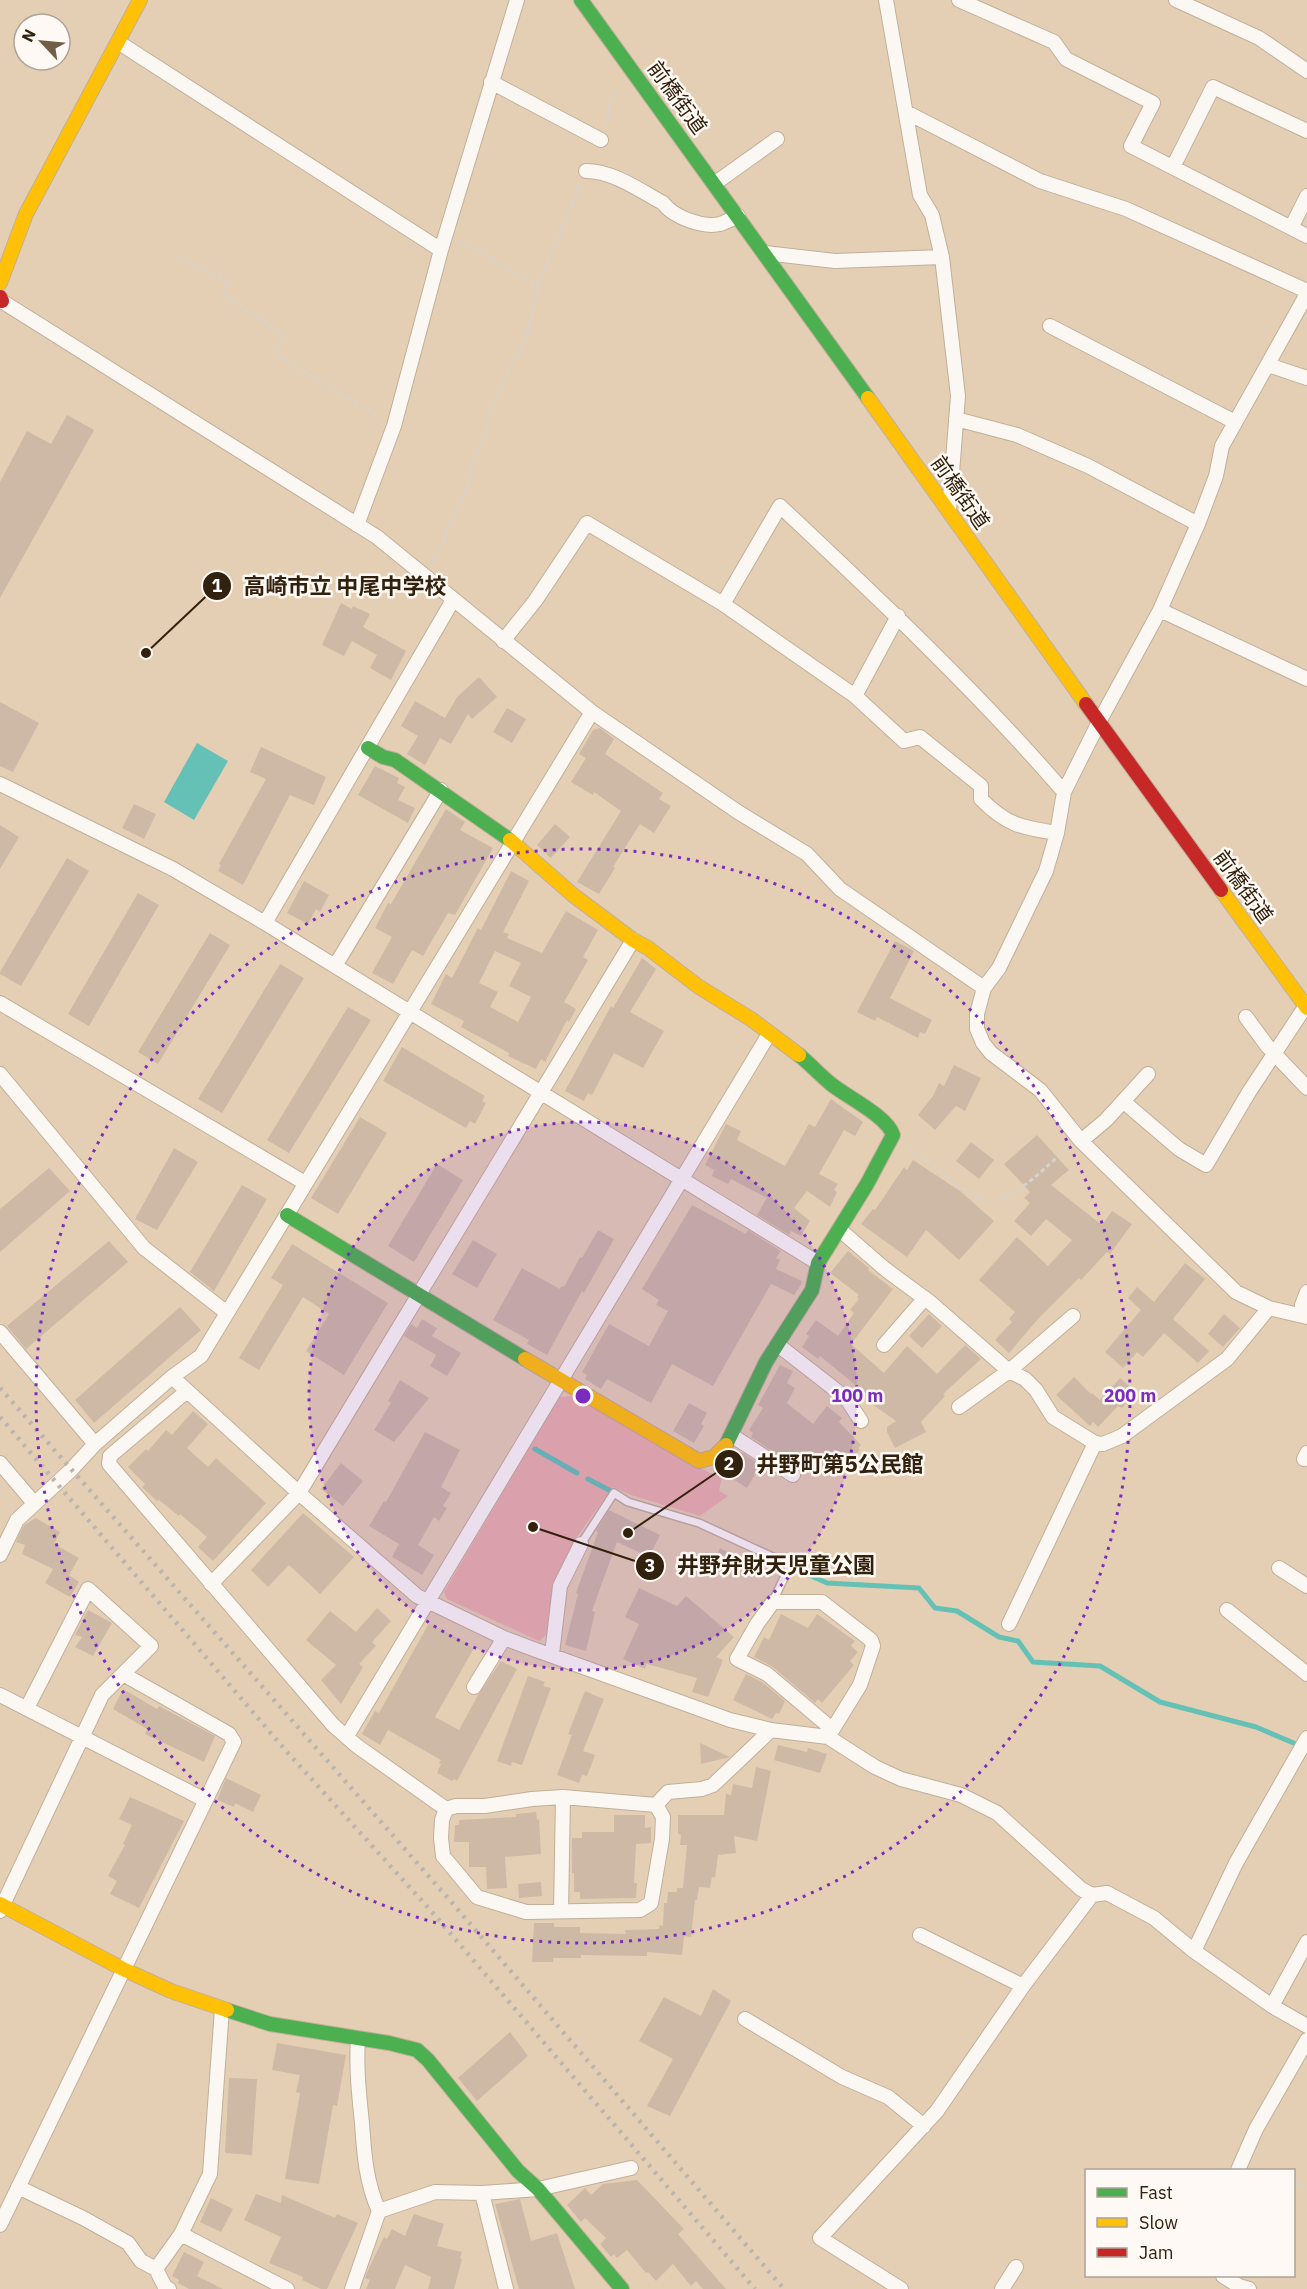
<svg xmlns="http://www.w3.org/2000/svg" width="1307" height="2289" viewBox="0 0 1307 2289" font-family="'IBM Plex Sans','Noto Sans JP',sans-serif">
<rect width="100%" height="100%" fill="#e5cfb4"/>
<!-- green -->
<path fill="#e7b1aa" d="M572,1396L710,1473L722,1477L719,1491L728,1496L700,1516L631,1495L613,1487L576,1538L553,1583L546,1635L539,1641L447,1599L444,1592L559,1397Z"/>
<!-- water -->
<path fill="#65c1b6" d="M197,743L228,761L194,820L164,802Z"/>
<g fill="none" stroke-linecap="round" stroke-linejoin="round">
<!-- stream -->
<path stroke="#65c1b6" stroke-width="5" d="M535,1449L577,1473
M588,1479L609,1490
M798,1570L827,1583L919,1588L935,1608L957,1611L999,1637L1018,1641L1033,1662L1100,1666L1160,1702L1256,1727L1303,1747"/>
</g>
<!-- building -->
<path fill="#cdb9a6" fill-rule="evenodd" d="M67,415L94,430L0,598V482L27,431L51,444Z
M341,603L352,609L353,606L370,614L363,627L406,651L391,680L370,668L377,655L352,641L344,656L322,645Z
M479,677L497,697L472,719L468,714L451,744L440,738L425,765L407,754L418,736L401,726L415,701L445,718L457,697Z
M0,702L39,723L13,772L0,766Z
M507,708L526,719L512,743L493,732Z
M600,728L614,739L605,754L663,793L659,799L671,806L654,833L640,824L613,867L615,868L599,894L577,882L621,811L594,792L593,795L571,782L586,758L579,754L593,730Z
M261,747L326,777L314,805L290,795L243,885L218,871L221,865L219,864L266,779L250,772Z
M375,766L399,778L397,783L405,787L398,800L415,808L408,823L358,795Z
M134,804L156,814L144,839L122,828Z
M446,809L465,822L460,830L493,848L455,915L448,913L423,956L412,950L393,984L372,973L392,937L375,928L388,903L391,904Z
M555,824L570,837L551,858L537,845Z
M0,825L19,837L0,869Z
M67,858L89,871L21,986L0,974V972Z
M511,871L529,881L503,932L509,934L507,938L542,953L566,911L598,930L583,957L588,960L564,1002L576,1009L569,1022L567,1020L545,1062L541,1059L536,1069L508,1056L509,1053L461,1027L464,1021L431,1004L446,974L452,978L478,928L481,930ZM495,951L521,963L509,986L531,997L518,1022L490,1007L498,992L479,983Z
M304,881L329,895L320,912L316,909L308,924L287,913Z
M138,893L159,905L89,1026L68,1014Z
M210,933L230,945L158,1064L138,1052Z
M895,941L914,951L890,998L932,1020L925,1034L920,1032L918,1038L877,1017L875,1021L857,1012Z
M642,958L656,969L630,1012L664,1031L643,1068L614,1053L592,1095L588,1093L584,1101L565,1091L611,1006L613,1008Z
M280,964L304,978L222,1113L198,1099Z
M348,1007L371,1020L289,1153L267,1140Z
M402,1047L485,1096L482,1101L486,1103L475,1124L470,1121L466,1128L383,1081Z
M954,1065L981,1078L965,1111L956,1106L935,1130L918,1115L933,1096L939,1083L944,1086Z
M831,1099L863,1122L855,1136L844,1130L819,1174L838,1184L834,1190L837,1192L830,1207L807,1191L794,1208L810,1221L801,1236L791,1231L789,1235L757,1215L767,1198L731,1179L728,1184L712,1176L714,1170L705,1165L726,1124L741,1131L737,1140L785,1166L809,1124L815,1127Z
M360,1117L387,1133L338,1214L311,1198Z
M1037,1135L1069,1170L1051,1185L1102,1225L1112,1211L1132,1224L1110,1254L1107,1252L1081,1280L1079,1278L1038,1319L1009,1353L995,1340L1012,1322L1009,1319L1015,1312L979,1280L1017,1237L1048,1266L1072,1240L1046,1219L1031,1236L1014,1221L1030,1203L1024,1198L1030,1192L1004,1164Z
M971,1142L994,1160L979,1179L956,1161Z
M174,1148L198,1162L157,1230L135,1219Z
M913,1160L960,1191L994,1221L959,1260L926,1230L907,1257L861,1224L873,1209L875,1210L904,1167L907,1170Z
M437,1164L463,1180L414,1262L388,1246Z
M49,1168L70,1191L0,1252V1209Z
M242,1185L267,1199L214,1291L190,1272Z
M692,1205L746,1234L748,1230L781,1251L776,1258L780,1260L776,1269L802,1281L801,1285L794,1295L771,1284L713,1386L672,1364L651,1403L607,1379L601,1389L585,1379L587,1375L582,1372L609,1324L649,1346L668,1311L656,1305L659,1300L642,1289Z
M598,1230L614,1239L584,1293L582,1291L547,1355L527,1344L529,1340L493,1320L522,1268L560,1289L561,1286L564,1287L580,1257L582,1258Z
M473,1240L497,1254L477,1288L452,1274Z
M109,1241L128,1262L26,1349L7,1326Z
M292,1244L388,1303L344,1375L306,1351L329,1314L303,1297L259,1370L239,1358L283,1285L271,1278Z
M848,1251L869,1268L868,1270L893,1289L851,1344L884,1373L907,1346L937,1374L965,1345L981,1359L943,1394L945,1396L921,1422L926,1432L895,1448L887,1432V1427L896,1421L868,1401L870,1397L820,1356L818,1359L802,1347L809,1336L806,1334L816,1320L838,1336L854,1313L850,1310L859,1299L857,1297L859,1295L830,1273Z
M1185,1263L1205,1279L1173,1319L1209,1351L1198,1363L1164,1333L1143,1357L1137,1352L1123,1368L1105,1352L1141,1310L1128,1298L1137,1287L1154,1302Z
M180,1307L201,1330L94,1423L75,1400Z
M929,1314L942,1326L922,1348L909,1336Z
M1224,1314L1240,1328L1223,1347L1208,1334Z
M422,1319L437,1328L432,1336L461,1353L447,1376L430,1366L436,1355L404,1336L411,1324L417,1328Z
M780,1365L793,1371L787,1383L795,1388L787,1403L813,1424L827,1406L842,1418L839,1422L861,1445L858,1448L860,1450L844,1466L829,1451L824,1456L821,1453L806,1474L751,1437L753,1433L749,1430L763,1408L758,1405Z
M1074,1377L1091,1394L1092,1393L1100,1400L1120,1378L1136,1392L1122,1408L1118,1406L1098,1427L1093,1422L1090,1426L1056,1395Z
M400,1380L429,1398L394,1442L374,1430L391,1403L388,1401Z
M689,1403L707,1413L701,1424L704,1426L694,1443L673,1431Z
M193,1411L208,1424L187,1448L208,1467L216,1458L266,1503L213,1561L198,1547L207,1537L180,1514L179,1516L159,1500L157,1501L142,1487L145,1484L128,1467L146,1449L148,1451L166,1430L172,1435Z
M425,1432L460,1450L441,1487L451,1493L443,1506L447,1508L439,1521L434,1517L418,1545L434,1555L422,1575L392,1557L399,1544L369,1526L384,1501L386,1502Z
M741,1452L761,1465L747,1488L728,1476L738,1461L736,1459Z
M341,1463L363,1481L343,1506L321,1489Z
M609,1510L660,1535L649,1557L617,1542L592,1611L595,1612L586,1651L565,1645L578,1594L576,1593L598,1532L596,1531Z
M303,1513L354,1557L320,1594L289,1565L268,1587L251,1570Z
M36,1518L60,1532L54,1544L79,1558L69,1575L79,1582L70,1597L45,1583L53,1569L22,1554L25,1545L16,1542L24,1525Z
M720,1548L735,1556L725,1575L710,1568Z
M639,1588L677,1606L686,1596L734,1637L716,1657L723,1660L708,1697L692,1692L697,1678L647,1664L645,1669L623,1659L639,1624L625,1617Z
M377,1608L391,1621L372,1642L376,1646L359,1664L363,1667L341,1704L321,1680L336,1665L306,1640L330,1611L356,1632Z
M88,1610L112,1623L93,1656L75,1647L82,1637L75,1635Z
M781,1614L808,1628L817,1614L855,1641L851,1646L858,1652L850,1661L854,1665L822,1703L818,1699L815,1703L773,1667L754,1657L764,1637L769,1640Z
M429,1623L474,1648L435,1717L459,1730L478,1695L501,1661L517,1669L457,1781L454,1779L452,1781L437,1773L441,1764L439,1763L441,1760L388,1730L380,1745L362,1734L375,1711L379,1713Z
M746,1674L762,1682L785,1701L779,1714L776,1713L772,1719L733,1700Z
M528,1676L545,1682L543,1686L551,1688L522,1765L512,1762L511,1766L497,1761Z
M123,1689L157,1709L159,1706L215,1736L204,1762L145,1734L147,1729L113,1709Z
M585,1691L604,1699L583,1751L595,1755L587,1776L582,1775L579,1783L557,1775L572,1735L568,1734Z
M700,1743L730,1757L701,1764Z
M778,1745L807,1752L808,1748L827,1754L820,1773L774,1760Z
M756,1767L771,1771L757,1841L734,1836L736,1853L718,1855L715,1878L712,1877L710,1888L699,1887L697,1900H695L691,1937L684,1936L682,1955L647,1952V1956L581,1955V1958H553V1962H532L534,1923H554V1927H580V1933L626,1934L625,1930L659,1929V1925L663,1926L664,1903H667L668,1892H677V1888H683L687,1845H680L681,1835L678,1834V1815H724L726,1794L731,1795L733,1784L752,1788Z
M226,1778L261,1795L253,1812L235,1803L234,1807L217,1800Z
M130,1797L184,1821L139,1908L110,1894L117,1881L108,1876L125,1845L123,1844L132,1825L119,1819Z
M536,1812L537,1820L539,1819L541,1854L505,1857L507,1888L487,1889L486,1867H469V1842H454L455,1825H459V1820L516,1817V1814Z
M614,1815H645V1828L651,1827V1843L636,1844L634,1883H637L636,1898L580,1899V1892H574V1873H572V1838H582V1832H614Z
M541,1882L542,1896L519,1898L518,1884Z
M713,1989L731,2001L670,2116L647,2106L673,2059L639,2041L664,1997L701,2016Z
M510,2032L528,2056L477,2101L458,2078Z
M277,2043L346,2055L337,2106L333,2105L319,2184L285,2179L300,2093L296,2092L300,2075L272,2070Z
M229,2078L257,2079L252,2155L225,2153Z
M637,2180L684,2229L678,2234L726,2289H703L696,2281L691,2286L673,2264L656,2281L648,2272L646,2273L627,2250L617,2258L614,2254L611,2257L600,2244L606,2238L585,2218L581,2222L567,2205L585,2188L591,2195L603,2184Z
M256,2194L281,2203L282,2195L335,2218L337,2214L358,2223L327,2289H321L302,2280L303,2277L269,2263L281,2237L244,2220Z
M211,2198L233,2209L221,2232L200,2222Z
M520,2199L531,2241L557,2233L575,2289H519L495,2204Z
M414,2214L444,2224L437,2246L462,2252L460,2258L462,2259L454,2289H428L431,2277L405,2265L395,2289H366L370,2280L365,2278L369,2268L384,2237L387,2239L392,2229L405,2236Z
M184,2252L204,2262L197,2276L223,2289H189L178,2283L179,2280L172,2276Z"/>
<g fill="none" stroke-linecap="round" stroke-linejoin="round">
<defs>
<path id="lane" d="M581,1544L614,1493L628,1502L699,1523L790,1565L773,1601"/>
<path id="street" d="M886,0L920,195L932,215L942,257L958,396L949,511
M959,0L1054,42L1066,59L1153,103L1131,146L1307,236
M1176,0L1259,38L1307,71
M118,42L441,250
M491,82L601,140
M906,112L1040,181L1126,209L1307,291
M1173,167L1213,87L1307,131
M586,171C613,171 639,190 663,203C673,217 703,228 720,224C726,222 732,219 738,216
M714,184L777,139
M1291,228L1307,196
M765,253L835,261L942,257
M1307,294L1222,446L1216,476L1198,524L1160,610L1099,722L1064,792L1057,833L1046,871L999,968L984,988L977,1014V1029L983,1043L991,1053L1040,1090L1081,1141L1236,1292L1269,1308L1307,1317
M0,300L377,537L592,712L738,812L807,854L840,889L984,988
M1050,326L1235,422
M1268,365L1307,378
M956,419L1017,435L1088,466L1198,524
M357,525L394,426L441,250L517,0
M723,604L780,506C878,598 976,690 1064,792
M1160,610L1307,679
M503,641L535,601L587,523L723,604L855,696L904,741L920,737L981,786V799C1006,825 1023,828 1057,833
M855,696L898,616
M0,784L173,869L265,923L818,1263
M265,923L453,600
M335,966L441,790
M0,1003L305,1183
M1246,1017L1268,1047L1307,1088
M0,1074L144,1248L227,1313
M1124,1102L1179,1149L1206,1165L1249,1092L1307,1004
M1081,1141L1106,1120L1148,1074
M839,1229L885,1269L931,1303L1009,1371L1025,1379L1036,1390L1053,1417L1095,1443L1103,1444L1122,1436L1227,1359L1269,1308
M1302,1315V1305L1307,1292
M0,1332L95,1444
M778,1345L846,1398L861,1421
M884,1345L925,1298
M172,1377L299,1493L417,1596L504,1638L536,1650L730,1720L771,1730L828,1737L875,1767L901,1779L961,1795L997,1813L1081,1889L1092,1895L1107,1893L1154,1918L1194,1951L1272,2006L1307,2026
M187,1391L110,1456L109,1464L333,1725L357,1746L446,1809L456,1806H485L532,1799L563,1797L656,1805L663,1817L662,1839L651,1903L640,1910L526,1912L477,1897L443,1856L441,1838L442,1820L446,1809
M959,1407L1009,1371L1073,1316
M731,1435L793,1475
M1304,1459L1307,1453
M0,1463L34,1503
M0,1555L17,1520L71,1470L95,1444L172,1377L201,1356L592,712
M1279,1568L1307,1586
M211,1584L299,1493L633,940
M1227,1610L1307,1674
M1009,1624L1095,1443
M552,1654L560,1586L581,1544
M474,1687L504,1638
M0,1695L205,1800
M347,1736L769,1034
M828,1737L860,1685L873,1646L871,1640L822,1602H773L757,1624L737,1659L767,1674L832,1729
M656,1805L668,1792L702,1789L713,1785L771,1730
M0,1911L102,1695L151,1646L88,1589L27,1708
M561,1911L563,1797
M920,1935L1023,1986
M1194,1951L1236,1863L1307,1738
M1272,2006L1307,1942
M745,2019L842,2077L888,2097L924,2126
M358,2038C356,2067 359,2095 362,2123C364,2153 366,2183 379,2211
M1238,2170L1256,2129L1307,2040
M18,2187L83,2218L128,2243L141,2261L156,2269
M482,2193L506,2289
M0,2225L234,1742L229,1734L123,1674
M181,2234L287,2289
M1223,2276L1239,2286L1249,2289
M169,2289L165,2287L156,2269L181,2234L210,2174L222,2009
M352,2289L379,2211L435,2192L482,2193L538,2189L631,2168
M901,2289L820,2238L937,2111L1023,1986L1092,1895
M1002,2289L1016,2267"/>
<path id="fast" d="M581,0L868,398
M368,748L383,757L395,760L510,840
M287,1215L525,1359
M726,1445L766,1362L812,1290L818,1263L867,1184L893,1135C887,1116 847,1097 831,1084C820,1075 810,1064 799,1055
M227,2010L270,2024L389,2043L417,2050L428,2060L518,2171L538,2189L622,2289"/>
<path id="slow" d="M0,283L26,214L140,0
M868,398L1086,704
M510,840L573,895L633,940L648,948L699,987L751,1019L799,1055
M1221,890L1307,1008
M525,1359L699,1461L714,1457L726,1445
M0,1904L123,1969L171,1991L227,2010"/>
<path id="jam" d="M0,297L2,301
M1086,704L1221,890"/>
</defs>
<!-- lane casing -->
<use href="#lane" stroke="#c1af9a" stroke-width="10"/>
<!-- street casing -->
<use href="#street" stroke="#c1af9a" stroke-width="16"/>
<!-- fast casing -->
<use href="#fast" stroke="#c1af9a" stroke-width="16"/>
<!-- slow casing -->
<use href="#slow" stroke="#c1af9a" stroke-width="16"/>
<!-- jam casing -->
<use href="#jam" stroke="#c1af9a" stroke-width="16"/>
<!-- path -->
<path stroke="#d9d2c9" stroke-width="3" stroke-dasharray="4.5 3" stroke-linecap="butt" d="M606,124L611,100L621,90
M459,240L538,286
M177,258L229,281L223,294L283,336L276,354L380,418
M433,562L472,477L471,466L486,434L488,418L510,368L526,340L538,286L580,185
M909,1147C923,1157 970,1197 984,1200C1010,1206 1050,1163 1068,1147
M1294,2182L1307,2189"/>
<!-- lane -->
<use href="#lane" stroke="#fbf8f4" stroke-width="7"/>
<!-- street -->
<use href="#street" stroke="#fbf8f4" stroke-width="14"/>
<!-- fast -->
<use href="#fast" stroke="#4caf50" stroke-width="14"/>
<!-- slow -->
<use href="#slow" stroke="#ffc107" stroke-width="14"/>
<!-- jam -->
<use href="#jam" stroke="#c62828" stroke-width="14"/>
<!-- rail -->
<path stroke="#bab5ae" stroke-width="4.5" stroke-dasharray="3 6" stroke-linecap="butt" d="M0,1388L447,1897L784,2289
M0,1417L287,1752L432,1912L755,2289"/>
</g>
<!-- distance rings -->
<circle cx="583" cy="1396" r="274" fill="#7b2cbf" fill-opacity=".12"/>
<g fill="none" stroke="#7b2cbf" stroke-width="3" stroke-dasharray="3 6">
<circle cx="583" cy="1396" r="274"/>
<circle cx="583" cy="1396" r="547"/>
</g>
<g text-anchor="middle" dominant-baseline="central" stroke-width="5" stroke-linejoin="round" paint-order="stroke">
<!-- street labels -->
<g font-size="21" fill="#31210d" stroke="#fef9f4">
<text transform="translate(678 97) rotate(54)">前橋街道</text>
<text transform="translate(961 492) rotate(55)">前橋街道</text>
<text transform="translate(1244 886) rotate(54)">前橋街道</text>
</g>
</g>
<circle cx="583" cy="1396" r="9" fill="#7b2cbf" stroke="#fef9f4" stroke-width="3"/>
<g font-size="18" text-anchor="middle" font-weight="bold" fill="#7b2cbf" stroke="#fef9f4" stroke-width="5" stroke-linejoin="round" paint-order="stroke">
<text x="857" y="1402">100 m</text>
<text x="1130" y="1402">200 m</text>
</g>
<!-- callouts -->
<path fill="none" stroke="#31210d" stroke-width="2" d="M146 653L217 586M628 1533L729 1464M533 1527L650 1566"/>
<g fill="#31210d" stroke="#fef9f4" stroke-width="2">
<circle cx="146" cy="653" r="6"/>
<circle cx="628" cy="1533" r="6"/>
<circle cx="533" cy="1527" r="6"/>
<circle cx="217" cy="586" r="15"/>
<circle cx="729" cy="1464" r="15"/>
<circle cx="650" cy="1566" r="15"/>
</g>
<g font-size="18" text-anchor="middle" font-weight="bold" fill="#fff">
<text x="217" y="592">1</text>
<text x="729" y="1470">2</text>
<text x="650" y="1572">3</text>
</g>
<g font-size="22" text-anchor="middle" font-weight="bold" fill="#31210d" stroke="#fef9f4" stroke-width="5" stroke-linejoin="round" paint-order="stroke">
<text x="345" y="594">高崎市立 中尾中学校</text>
<text x="840" y="1472">井野町第5公民館</text>
<text x="776" y="1573">井野弁財天児童公園</text>
</g>
<!-- legend -->
<rect x="1085" y="2169" width="210" height="108" fill="#fef9f4" stroke="#aca398" stroke-width="1.5"/>
<rect x="1097" y="2188" width="30" height="9" fill="#4caf50" stroke="#aca398" stroke-width="1.5"/>
<text x="1139" y="2199" font-size="18" fill="#31210d">Fast</text>
<rect x="1097" y="2218" width="30" height="9" fill="#ffc107" stroke="#aca398" stroke-width="1.5"/>
<text x="1139" y="2229" font-size="18" fill="#31210d">Slow</text>
<rect x="1097" y="2248" width="30" height="9" fill="#c62828" stroke="#aca398" stroke-width="1.5"/>
<text x="1139" y="2259" font-size="18" fill="#31210d">Jam</text>
<!-- north arrow -->
<g transform="translate(42 42) rotate(296)"><circle r="28" fill="#fef9f4" stroke="#aca398" stroke-width="1.5"/>
<path d="M0-4.5L10 22L0 15L-10 22Z" fill="#705e47"/>
<text y="-9" font-size="16" font-weight="bold" text-anchor="middle" fill="#31210d">N</text>
</g>
</svg>
